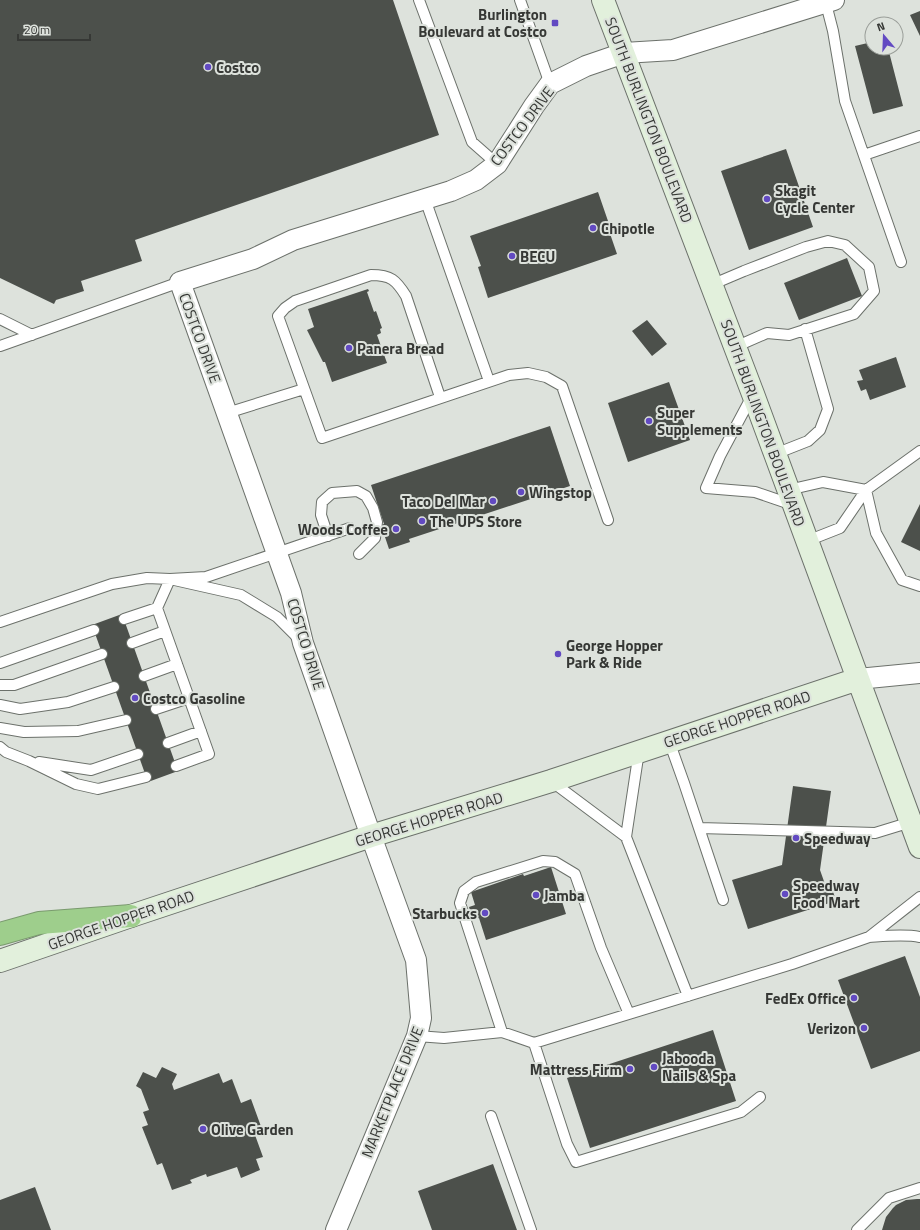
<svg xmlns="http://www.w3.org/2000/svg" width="920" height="1230" viewBox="0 0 920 1230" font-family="'Titillium Web',sans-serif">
<rect width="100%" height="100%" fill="#dde2dc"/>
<!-- building -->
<path fill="#4c504b" d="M0,0H393L439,135L135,240L142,261L81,281L84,291L56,300L54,304L0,278Z
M920,11V36L910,15Z
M872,42V48H888L903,106L873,114L855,46Z
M786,149L813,227L749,250L721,171Z
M598,192L608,221L606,222L617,254L488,298L478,267L481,266L470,236Z
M847,258L862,296L799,320L784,283Z
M368,289L369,291L367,292L374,312L376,311L382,328L380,329L381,333L377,335L387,363L332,382L325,362H323L307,330L314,327L308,309Z
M647,320L667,344L652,356L632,331Z
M896,357L906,387L870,400L866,389L861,391L857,381L863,380L859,370Z
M669,382L690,440L628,462L608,403Z
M550,426L570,486L409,539L410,542L389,549L381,525L384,524L371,485Z
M920,504V551L901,542Z
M122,614L178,771L148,782L92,625Z
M793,786L831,791L820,870L826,887L831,885L836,901L748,929L732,880L782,865Z
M551,867L566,914L486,940L479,918L473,920L469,907L475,905L471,892L523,874L524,876Z
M905,956L920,997V1051L871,1069L838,980Z
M713,1030L736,1101L590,1148L567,1078Z
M162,1067L177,1074L172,1084L174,1090L219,1073L223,1083L232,1079L241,1103L251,1099L263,1132L255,1135L263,1157L256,1159L260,1170L241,1178L237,1167L207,1177L206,1174L190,1180L192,1183L172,1190L162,1163L157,1165L142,1127L148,1125L143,1112L149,1110L141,1089L136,1086L143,1072L156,1078Z
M493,1164L517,1230H432L418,1191Z
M35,1187L51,1230H0V1200Z
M917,1199H920V1230H882L886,1217L893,1208L896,1205L906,1200Z"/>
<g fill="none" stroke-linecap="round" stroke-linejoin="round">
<defs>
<path id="lane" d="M419,0L472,142L497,164
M520,0L550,84
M825,0L833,31L845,101L901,262
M864,155L920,136
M425,199L489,381
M711,285L744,271L806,247L828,241L845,245L869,267L874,291L854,314L789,335L767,333L735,347
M0,319L32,335
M0,346L180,282
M752,396L720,456L706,488L755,492L793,505
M440,397L406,296C396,280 391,275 371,275L295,301L285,308L278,316L322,438L509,375L528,373L546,377L562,386L608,520
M227,413L304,389
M775,454L808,441L820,430L828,409L805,329
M788,490L823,482L866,490
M866,490L876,533L902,580L920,586
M328,536L321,515L322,502L332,493L357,491L366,496L373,508L377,522L375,538L359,554
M807,541L840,528L866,490L920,451
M124,619L157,608
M0,622L112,584L147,578L170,579L206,577L350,528
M132,643L165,631
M0,663L94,630
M144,676L177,664
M0,685H14L102,654
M0,705L20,709L68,702L114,687
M156,709L189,698
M0,728L24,732L78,731L126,720
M669,741L684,783L723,900
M168,743L201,731
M0,747L6,752L29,761L76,784L98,789L146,777
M639,751L626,837L688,996
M39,762L91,770L138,754
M176,766L209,754L157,608L170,579L241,595L277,617L299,639
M551,781L626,837
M699,828L875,833L911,822
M869,937C885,936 905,934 920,937
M502,1032L460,903L464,891L476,882L543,861L555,862L575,874L601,948L629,1014
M417,1036L444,1038L502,1032L534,1043L792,964L869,937L920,897
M534,1043L567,1144L576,1162L741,1112L760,1097
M491,1116L531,1230
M857,1230L889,1198L920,1188"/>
<path id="street" d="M858,679L920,673
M336,1230L417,1036L421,1018L416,960L371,836L303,643L291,593L180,282L253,259L293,240L451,191L476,180L497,164L534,106L550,84L586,66L624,53L673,50L834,0"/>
<path id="secondary" d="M603,0L753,394L920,847
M0,961L131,916L371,836L551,781L858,679"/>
<path id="highway" d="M0,934L39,923L131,916"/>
</defs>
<!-- lane casing -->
<use href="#lane" stroke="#6c716b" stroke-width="12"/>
<!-- street casing -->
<use href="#street" stroke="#6c716b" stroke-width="22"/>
<!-- secondary casing -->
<use href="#secondary" stroke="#6c716b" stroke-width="24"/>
<!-- highway casing -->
<use href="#highway" stroke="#7a9a6e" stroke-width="24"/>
<!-- lane -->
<use href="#lane" stroke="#fff" stroke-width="10"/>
<!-- street -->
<use href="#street" stroke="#fff" stroke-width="20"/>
<!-- secondary -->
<use href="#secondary" stroke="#e2f0dc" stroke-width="22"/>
<!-- highway -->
<use href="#highway" stroke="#9ece8c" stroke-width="22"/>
</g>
<!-- markers -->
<g fill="#624ac2" stroke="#dde2dc" stroke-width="1.5">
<rect x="551" y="19" width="8" height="8" rx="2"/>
<circle cx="208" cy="67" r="4"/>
<circle cx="767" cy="199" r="4"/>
<circle cx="593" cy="228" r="4"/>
<circle cx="512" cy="256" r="4"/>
<circle cx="349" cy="348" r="4"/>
<circle cx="649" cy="421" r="4"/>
<circle cx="521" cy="492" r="4"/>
<circle cx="493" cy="501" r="4"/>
<circle cx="422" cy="521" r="4"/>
<circle cx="396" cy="529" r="4"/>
<circle cx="558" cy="654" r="4"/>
<circle cx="135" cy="698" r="4"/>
<circle cx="796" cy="838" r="4"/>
<circle cx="785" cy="894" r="4"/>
<circle cx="536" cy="895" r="4"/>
<circle cx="485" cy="913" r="4"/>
<circle cx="854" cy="998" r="4"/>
<circle cx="864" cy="1028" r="4"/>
<circle cx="654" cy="1067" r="4"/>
<circle cx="630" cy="1069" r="4"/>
<circle cx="203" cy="1129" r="4"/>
</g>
<g text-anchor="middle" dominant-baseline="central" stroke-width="4" stroke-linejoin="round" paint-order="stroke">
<!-- poi labels -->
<g font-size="15" font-weight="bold" fill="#363835" stroke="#dde2dc" text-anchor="start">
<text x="547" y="14" text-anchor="end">Burlington<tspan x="547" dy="17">Boulevard at Costco</tspan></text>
<text x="216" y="67">Costco</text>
<text x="775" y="190">Skagit<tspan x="775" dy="17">Cycle Center</tspan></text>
<text x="601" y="228">Chipotle</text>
<text x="520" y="256">BECU</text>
<text x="357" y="348">Panera Bread</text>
<text x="657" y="412">Super<tspan x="657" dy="17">Supplements</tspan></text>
<text x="529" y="492">Wingstop</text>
<text x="485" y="501" text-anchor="end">Taco Del Mar</text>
<text x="430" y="521">The UPS Store</text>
<text x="388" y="529" text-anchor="end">Woods Coffee</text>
<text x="566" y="645">George Hopper<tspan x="566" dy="17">Park &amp; Ride</tspan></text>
<text x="143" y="698">Costco Gasoline</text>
<text x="804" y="838">Speedway</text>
<text x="793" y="885">Speedway<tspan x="793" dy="17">Food Mart</tspan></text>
<text x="544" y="895">Jamba</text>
<text x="477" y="913" text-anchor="end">Starbucks</text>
<text x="846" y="998" text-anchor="end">FedEx Office</text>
<text x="856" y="1028" text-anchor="end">Verizon</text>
<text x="662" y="1058">Jabooda<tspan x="662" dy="17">Nails &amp; Spa</tspan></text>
<text x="622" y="1069" text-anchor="end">Mattress Firm</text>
<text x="211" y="1129">Olive Garden</text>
</g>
<!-- street labels -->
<g font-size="15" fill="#363835" stroke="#dde2dc">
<text transform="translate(649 120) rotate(69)">SOUTH BURLINGTON BOULEVARD</text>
<text transform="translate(522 126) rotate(-53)">COSTCO DRIVE</text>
<text transform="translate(200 338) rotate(70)">COSTCO DRIVE</text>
<text transform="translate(763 423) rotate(70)">SOUTH BURLINGTON BOULEVARD</text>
<text transform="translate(306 644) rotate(73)">COSTCO DRIVE</text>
<text transform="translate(737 719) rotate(-18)">GEORGE HOPPER ROAD</text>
<text transform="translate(429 819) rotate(-17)">GEORGE HOPPER ROAD</text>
<text transform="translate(121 920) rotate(-19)">GEORGE HOPPER ROAD</text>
<text transform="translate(392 1092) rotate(-68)">MARKETPLACE DRIVE</text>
</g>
</g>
<!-- north arrow -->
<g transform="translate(884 36) rotate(341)"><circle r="19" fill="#dde2dc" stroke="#9a9e99"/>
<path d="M0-3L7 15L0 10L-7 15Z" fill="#624ac2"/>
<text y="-6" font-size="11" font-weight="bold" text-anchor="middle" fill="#363835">N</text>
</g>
<!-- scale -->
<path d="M18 34v6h72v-6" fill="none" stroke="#363835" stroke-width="2"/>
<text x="24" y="34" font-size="12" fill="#363835" stroke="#dde2dc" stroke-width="3" paint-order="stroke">20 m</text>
</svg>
